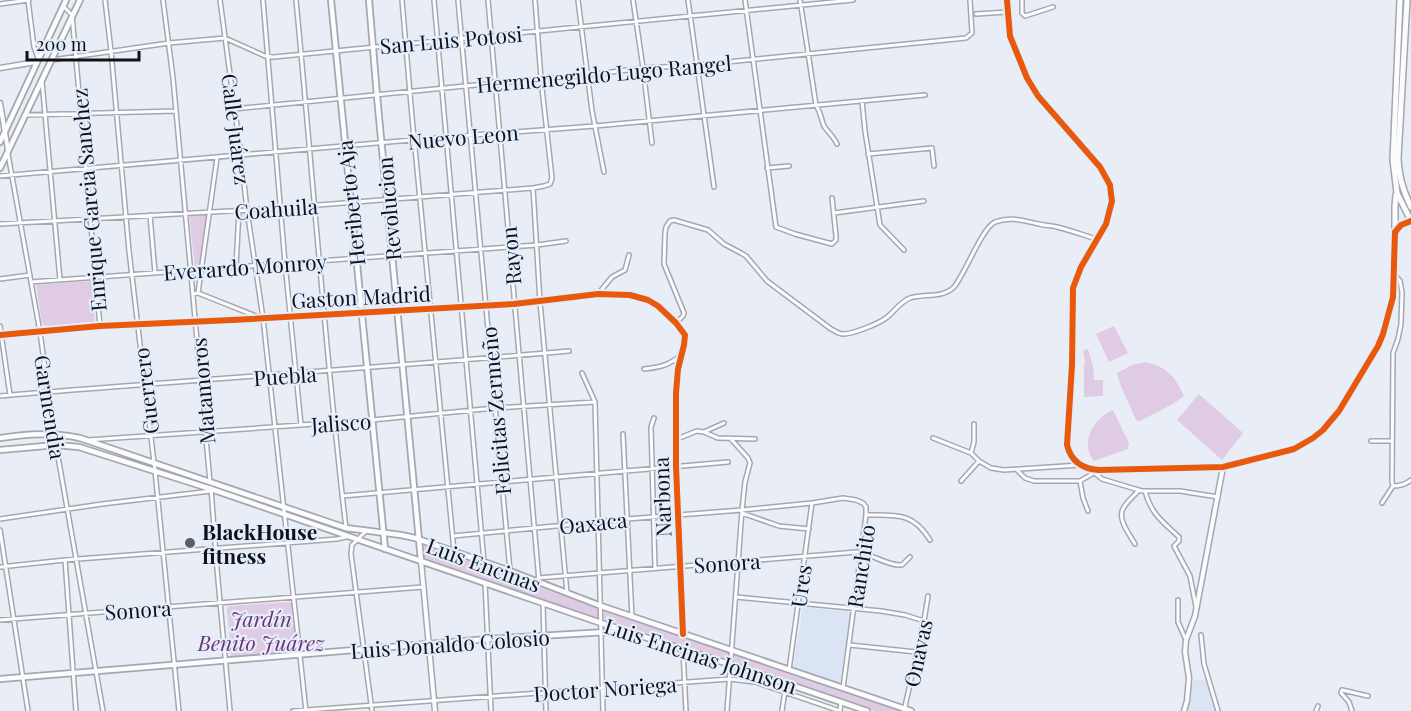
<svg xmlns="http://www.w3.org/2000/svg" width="1411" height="711" viewBox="0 0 1411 711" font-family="'Playfair Display',serif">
<rect width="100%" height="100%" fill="#e9eef6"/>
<!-- built -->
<path fill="#dbe4f4" d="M803,607L851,612L842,684L793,668Z
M1206,679L1215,711H1186L1193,680Z"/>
<!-- green -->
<path fill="#e0cbe4" d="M208,214L200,268L195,269L189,215Z
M92,281L95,322L93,324L52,328L46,327L42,323L36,285Z
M1114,326L1128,353L1109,362L1096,334Z
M1088,349L1092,363L1093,364L1094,380H1103V396L1084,397V364L1085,363L1083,350Z
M1146,362C1168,368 1174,375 1184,396L1173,404L1140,421L1136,420L1120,384L1117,373L1132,365Z
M1199,394L1243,433L1222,460L1177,420Z
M1113,410L1129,443L1128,449L1094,461C1079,443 1094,418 1113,410Z
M423,544L599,609V619L424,560Z
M289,602L292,603L296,650L293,652L234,658L231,657L227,609L228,606Z
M604,610L731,653L729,662L604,619Z
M735,655L901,711H874L733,663Z"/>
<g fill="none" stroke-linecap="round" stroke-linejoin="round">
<defs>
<path id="minor" d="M28,0L34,47L38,58
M105,0L111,51L129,251L155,471L179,711
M163,0L173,78L210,482
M220,0L241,156L247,210L263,318L306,711
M263,0L285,263L301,425
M296,0C313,176 325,352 346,528
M402,0L412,117L454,551
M434,0L484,562
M458,0L510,571
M488,0L539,581
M578,0L592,111L604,172
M633,0L643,68L652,143
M688,0L714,187
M745,0L776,227L795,234L832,244L836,240V236L832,198
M800,0L816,105C821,113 821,119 824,126C827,131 834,137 837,144
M1022,0V13L1025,16L1053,7
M0,4L29,0
M63,6L72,15L100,326
M976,14L1007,12
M52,60L169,43L225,38L265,56L274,57L853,0
M42,81L60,280
M862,101L865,131L880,225L904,250
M234,109L465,86L588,75L643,68L698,65L966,38L972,33L970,0
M25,115L176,111
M8,154L40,332L54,434L103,711
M868,154L932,148L934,166
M767,168L789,166
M0,176L446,137L595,126L925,95
M533,188L540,302L567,593
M834,213L924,201
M150,215L155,273
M0,224L281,208L533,188L544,186L550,184L552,178L541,79L535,0
M236,267L239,210
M1394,274L1400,281L1402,292L1401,324L1398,339L1393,353L1392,482L1393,486C1400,486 1406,484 1411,480
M0,279L30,275
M31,282L537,245L566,241
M198,293L217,158
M193,294L198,293L261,318
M598,294L612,277L625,270L629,255
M676,323L683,316L684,313L664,264L665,233L666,227L670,221L674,220L708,230L724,244L741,253L746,256L767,281L831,329C835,331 839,334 843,334C853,334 878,324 886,318C894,312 901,301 910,298C924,293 942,299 954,287C965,274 982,228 995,222C1010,216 1024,221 1039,224C1045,226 1051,225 1057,227C1070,230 1083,235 1096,239
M0,326L10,395
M0,335L100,326L232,320L514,304L598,294L630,295L648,300L658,306L676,323L685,335L684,345L678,369L676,393V466L683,634
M644,369C662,367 669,365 683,354
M582,373L595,402L603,711
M0,396C190,380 379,368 569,351
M654,418L651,427L655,568
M704,432L718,438L755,439
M623,434L632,617
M933,438L971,453L979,461
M677,439L697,431L704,432L724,423
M88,440L372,420L495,408L595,402
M1371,441H1392
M971,453L974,442V424
M1092,469L1096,474L1102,479L1142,491H1180L1218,497
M1017,470L1025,478L1034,481H1080L1094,473
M961,481L979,461L991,468L1004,470L1080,465
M1080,481L1083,498L1088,511
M211,488L217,569L230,711
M1145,491C1151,514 1163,522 1179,537V541L1174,546L1190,576L1196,607
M342,496L728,462
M1382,503L1393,486
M742,513L779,526L809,529
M866,515C896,515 913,512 930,540
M0,519L102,504L211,491
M0,530L28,711
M366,531L352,545L351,554L372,711
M453,536L627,519L742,510L812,503L843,498L856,500L863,503L866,507V515L843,688
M1135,544C1130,535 1117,519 1123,509C1126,502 1134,496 1139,490
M65,560L76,711
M0,567L65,560L337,539L346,537
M538,578L857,552C873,554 887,566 902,565L910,557
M485,583L491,711
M736,597L881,611L905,615L924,621
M1178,600V622L1186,640
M543,604L546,711
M0,620L423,587
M1201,635L1204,664L1218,711
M850,645L916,652
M683,650L686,711
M789,670L812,503
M293,711L729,679L755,682L840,711L841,702
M727,711L742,510L745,482L750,463L748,458L731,439
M782,711L786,683
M904,711L924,621L928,596
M1316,711L1318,706
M1352,711L1349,702L1341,693L1342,690L1368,696"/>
<path id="tertiary" d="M1007,0L1010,36L1027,78L1038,96L1100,167L1110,185L1111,194L1112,201L1106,224L1081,267L1073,288L1072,365L1067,445C1071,461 1082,469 1099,470L1223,467L1294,449L1313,438L1323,430L1339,411L1378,346L1383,334L1393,297L1395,232L1401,225L1411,221
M0,68L36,62
M0,103L8,150
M421,561L435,711
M1184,711L1187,701L1189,678L1185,652L1186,640L1195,616L1223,467"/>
<path id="secondary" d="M0,679L488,639L624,631"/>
<path id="primary" d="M331,0L385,549
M369,0L377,96L421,561
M0,142L66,0
M0,168L80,0
M0,438C28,434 53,432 80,438L346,528L401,535L415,538L510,571L601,606L911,711
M0,450L56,445L79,447L211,489L601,623L735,666L867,711"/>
<path id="trunk" d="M1400,0L1393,160L1397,193L1411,221
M1407,0L1398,158C1399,178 1403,190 1411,207
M1395,232V206L1396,195"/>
</defs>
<!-- minor casing -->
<use href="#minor" stroke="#a4a8ae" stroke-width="6"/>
<!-- tertiary casing -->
<use href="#tertiary" stroke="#a4a8ae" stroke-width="7"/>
<!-- secondary casing -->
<use href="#secondary" stroke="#a4a8ae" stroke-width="8"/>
<!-- primary casing -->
<use href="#primary" stroke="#a4a8ae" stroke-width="8"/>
<!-- trunk casing -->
<use href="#trunk" stroke="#a4a8ae" stroke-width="8"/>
<!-- minor -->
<use href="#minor" stroke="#fcfcfe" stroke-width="3"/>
<!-- tertiary -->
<use href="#tertiary" stroke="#fcfcfe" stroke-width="4"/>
<!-- secondary -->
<use href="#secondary" stroke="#fcfcfe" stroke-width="4.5"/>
<!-- primary -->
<use href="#primary" stroke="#fcfcfe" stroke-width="4.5"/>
<!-- trunk -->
<use href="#trunk" stroke="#fcfcfe" stroke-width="5"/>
<defs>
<path id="cycleway" d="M1007,0L1010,36L1027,78L1038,96L1100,167L1110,185L1111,194L1112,201L1106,224L1081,267L1073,288L1072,365L1067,445C1071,461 1082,469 1099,470L1223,467L1294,449L1313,438L1323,430L1339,411L1378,346L1383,334L1393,297L1395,232L1401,225L1411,221
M0,335L100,326L232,320L514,304L598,294L630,295L648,300L658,306L676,323L685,335L684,345L678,369L676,393V466L683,634"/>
</defs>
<!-- cycleway casing -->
<use href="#cycleway" stroke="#e3edfc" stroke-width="10"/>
<!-- cycleway -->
<use href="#cycleway" stroke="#e8590c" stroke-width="6"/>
</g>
<!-- markers -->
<circle fill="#5b6066" stroke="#e3edfc" stroke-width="2" cx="190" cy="543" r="6"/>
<g text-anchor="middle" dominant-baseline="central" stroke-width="4.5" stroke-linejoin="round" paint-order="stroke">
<!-- street labels -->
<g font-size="21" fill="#0f1318" stroke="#e3edfc">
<text transform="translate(451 39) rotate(-5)">San Luis Potosi</text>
<text transform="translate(604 73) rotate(-5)">Hermenegildo Lugo Rangel</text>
<text transform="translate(237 129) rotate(83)">Calle Juárez</text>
<text transform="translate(463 136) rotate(-5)">Nuevo Leon</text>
<text transform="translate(88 200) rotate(-95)">Enrique Garcia Sanchez</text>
<text transform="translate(350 203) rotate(-96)">Heriberto Aja</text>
<text transform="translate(276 208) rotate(-4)">Coahuila</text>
<text transform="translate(388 209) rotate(-95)">Revolucion</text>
<text transform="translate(510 256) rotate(-95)">Rayon</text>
<text transform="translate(245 266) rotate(-4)">Everardo Monroy</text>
<text transform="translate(361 296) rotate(-3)">Gaston Madrid</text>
<text transform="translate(285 375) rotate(-4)">Puebla</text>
<text transform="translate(145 391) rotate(-97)">Guerrero</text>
<text transform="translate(202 391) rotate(-95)">Matamoros</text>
<text transform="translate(51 407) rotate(81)">Garmendia</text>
<text transform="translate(495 411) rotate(-95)">Felicitas Zermeño</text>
<text transform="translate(341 422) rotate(-4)">Jalisco</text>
<text transform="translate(661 497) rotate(-92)">Narbona</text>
<text transform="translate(593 522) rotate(-6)">Oaxaca</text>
<text transform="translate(727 562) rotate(-4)">Sonora</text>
<text transform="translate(484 564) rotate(20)">Luis Encinas</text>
<text transform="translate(860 566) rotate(-81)">Ranchito</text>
<text transform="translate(800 586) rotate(-82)">Ures</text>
<text transform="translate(138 609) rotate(-4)">Sonora</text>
<text transform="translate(450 643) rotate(-4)">Luis Donaldo Colosio</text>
<text transform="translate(917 653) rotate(-78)">Onavas</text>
<text transform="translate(701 655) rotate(18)">Luis Encinas Johnson</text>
<text transform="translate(605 688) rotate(-4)">Doctor Noriega</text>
</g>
<!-- poi labels -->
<g font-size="21" font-weight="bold" fill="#0f1318" stroke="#e3edfc" text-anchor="start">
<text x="202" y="531">BlackHouse<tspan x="202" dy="24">fitness</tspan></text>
</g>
<!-- park labels -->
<g font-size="21" font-style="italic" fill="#713271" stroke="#e3edfc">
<text x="261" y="618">Jardín<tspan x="261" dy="24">Benito Juárez</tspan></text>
</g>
</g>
<!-- scale -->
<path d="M27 51v9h112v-9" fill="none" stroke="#0f1318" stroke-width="3"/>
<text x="36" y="51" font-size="18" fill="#0f1318" stroke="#e3edfc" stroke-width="4.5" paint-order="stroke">200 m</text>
</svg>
